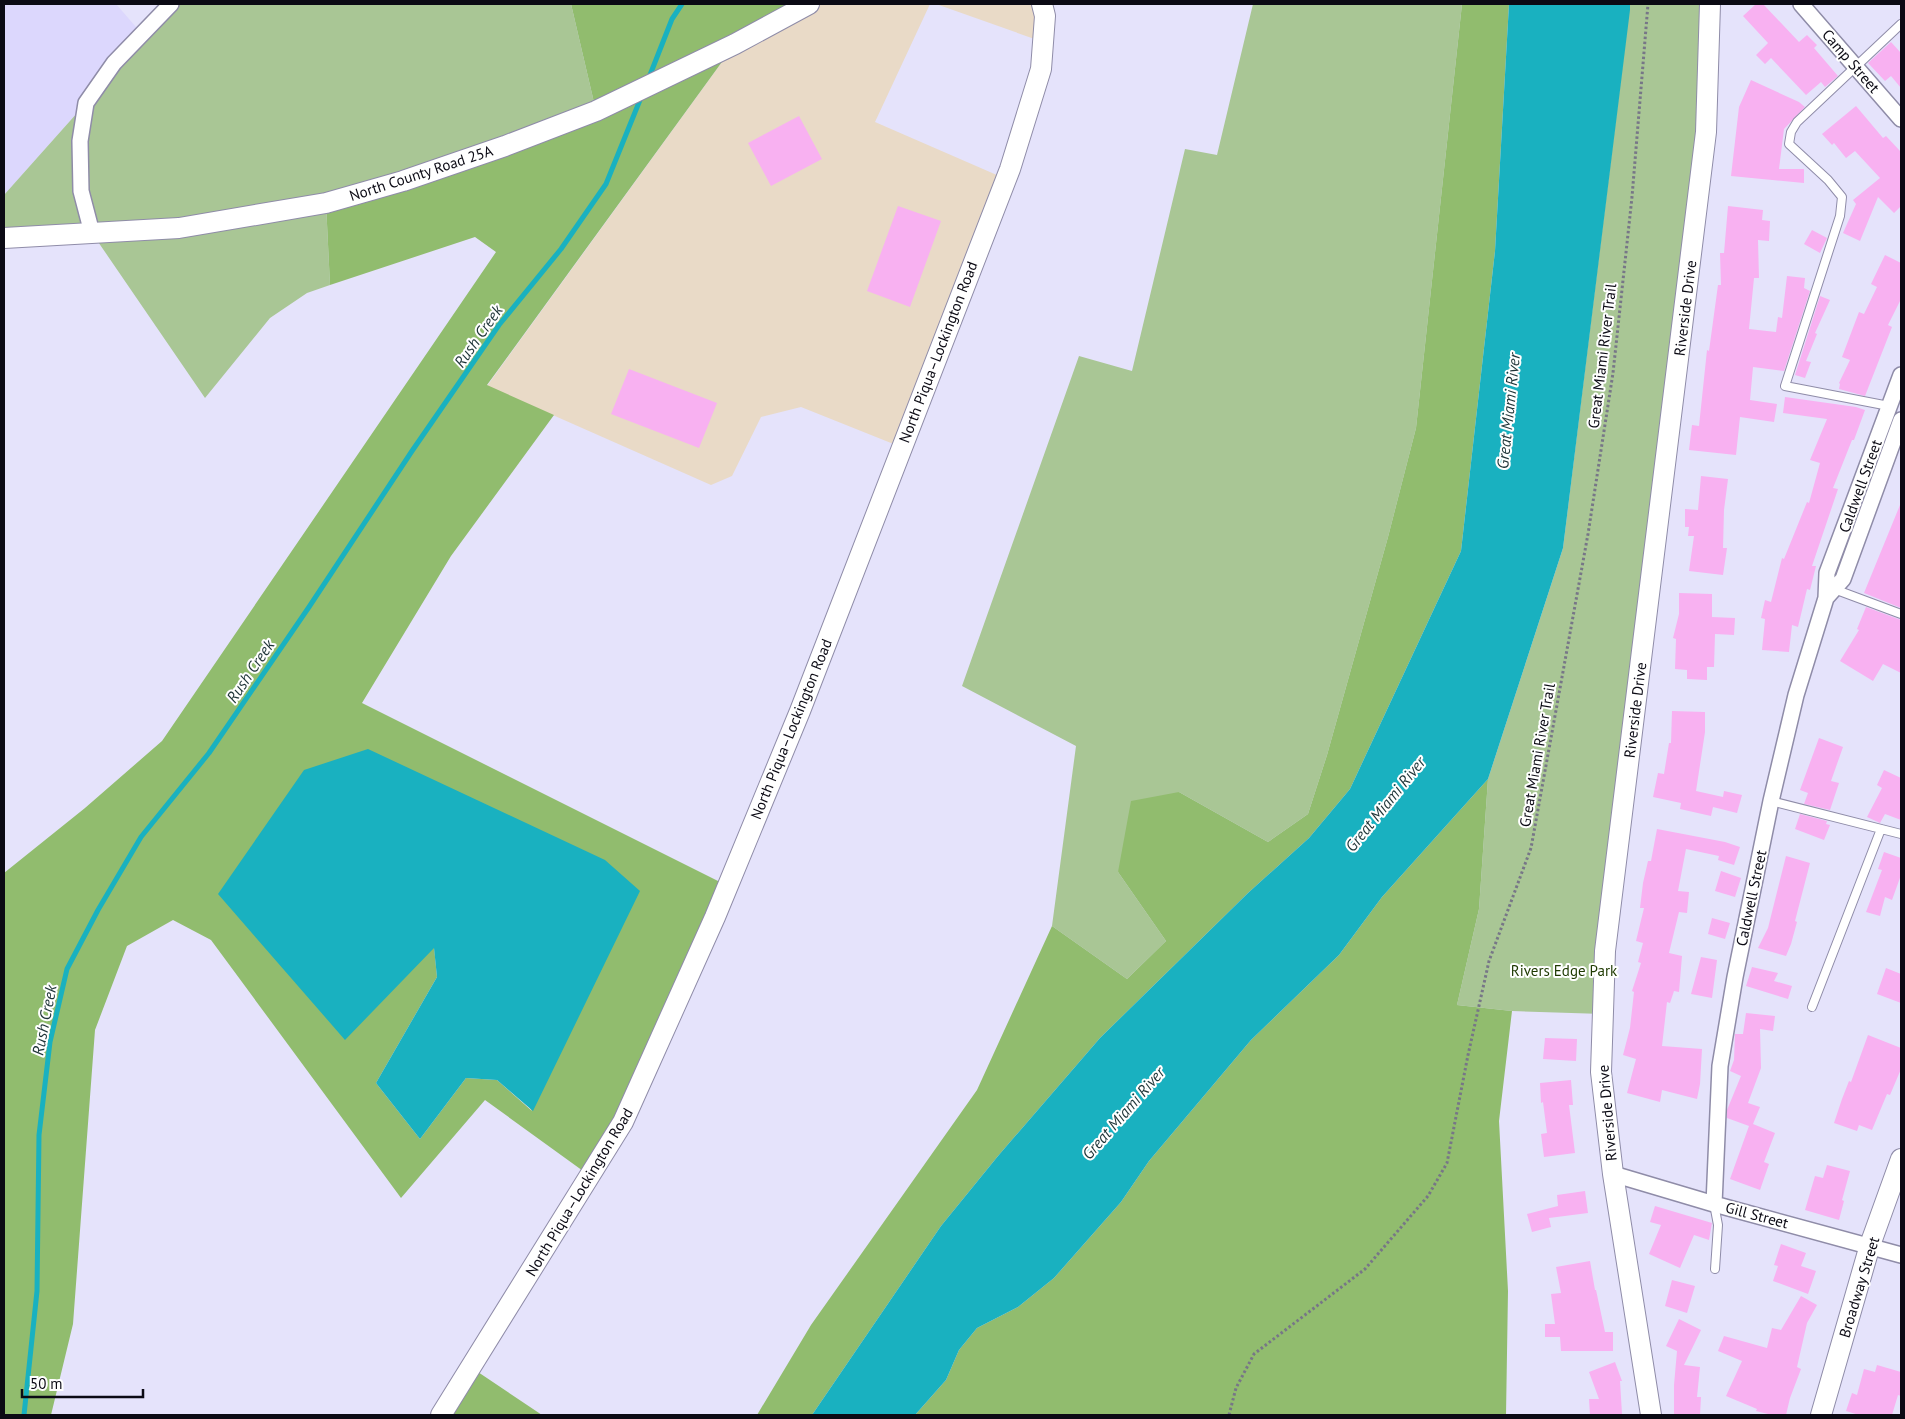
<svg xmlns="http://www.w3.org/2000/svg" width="1905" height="1419" viewBox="0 0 1905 1419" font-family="'PT Sans',sans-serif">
<rect width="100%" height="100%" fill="#e5e3fb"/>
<!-- built -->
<path fill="#dcd7fd" d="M4,4H116L142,34L86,103L4,195Z"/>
<!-- industrial -->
<path fill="#e9dac7" d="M809,4H930L875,122L1006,179L901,447L801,407L761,417L732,476L711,485L487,386L735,44Z
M936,4H1042L1043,42Z"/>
<!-- green -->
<path fill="#a9c695" d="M171,4H571L596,111L326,203L330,285L307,293L270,318L205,398L92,233L4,238V195L86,103Z
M1253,4H1462L1416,428L1388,537L1327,755L1308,814L1268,842L1179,792L1118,872L1166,941L1127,979L1052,926L1076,746L962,686L1079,356L1132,371L1185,149L1217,155Z
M1630,4H1710L1603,1014L1512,1011L1457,1005L1479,909L1488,779L1563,548Z"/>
<!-- forest -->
<path fill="#91bc6e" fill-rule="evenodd" d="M571,4H809L735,44L487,385L554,415L451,556L362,703L728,886L590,1176L485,1100L401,1198L211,940L173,920L127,946L95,1030L73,1324L51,1415H4V873L85,808L162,741L496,252L475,237L330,285L326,203L596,111ZM434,947L532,1111L497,1080L466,1078L420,1139L376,1083L437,977Z
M1462,4H1509L1495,251L1461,551L1350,789L1309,838L1248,893L1100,1038L998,1156L941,1226L812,1415H757L811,1325L977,1090L1052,926L1127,979L1166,941L1118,872L1131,801L1179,792L1268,842L1308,814L1327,755L1388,537L1416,428Z
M1488,779L1479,909L1457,1005L1512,1011L1499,1121L1508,1291L1506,1415H915L946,1380L959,1350L977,1328L1018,1307L1054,1278L1121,1202L1149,1161L1251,1040L1339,955L1382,897Z
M472,1368L542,1415H441Z"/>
<!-- water -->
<path fill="#19b1c0" d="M1509,4H1630V10L1563,548L1488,779L1382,897L1339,955L1251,1040L1149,1161L1121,1202L1054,1278L1018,1307L977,1328L959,1350L946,1380L915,1415H812L941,1226L998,1156L1100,1038L1248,893L1309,838L1350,789L1461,551L1495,251Z
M368,749L605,860L640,891L533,1111L497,1080L466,1078L420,1139L376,1083L437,977L434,948L345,1040L218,894L304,770Z"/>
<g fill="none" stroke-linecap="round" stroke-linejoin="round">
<!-- stream -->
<path stroke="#19b1c0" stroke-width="5" d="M648,80L672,19L682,4
M24,1415L37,1291L39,1135L50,1042L67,969L98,910L141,837L209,753L309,607L412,451L499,325L561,249L606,184L642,95"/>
</g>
<!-- building -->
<path fill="#f8b1f1" d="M1756,4H1763L1799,42L1807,35L1817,45L1814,48L1838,76L1825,87L1821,82L1806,95L1771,58L1765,64L1756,55L1768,43L1743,16Z
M1891,42L1901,53V88L1891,76L1885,81L1868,63Z
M1751,80L1799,102L1805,107L1784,129L1779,169H1804V183L1731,176L1739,107Z
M1856,106L1883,138L1886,136L1901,152V206L1894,213L1878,197L1860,241L1843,233L1856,204L1853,200L1880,178L1855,151L1846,158L1834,143L1832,145L1822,134Z
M799,116L822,159L771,186L748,143Z
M898,206L941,221L910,307L867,291Z
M1728,206L1763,210L1762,220L1770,221L1769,241L1758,240L1759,278H1754L1749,329L1776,332L1778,317L1782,318L1787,276L1805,278L1804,288L1810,291L1784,371L1753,367L1750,400L1777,404L1774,422L1740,417L1736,455L1689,450L1692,425L1699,426L1707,350L1709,351L1718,285H1721L1720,253H1724Z
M1812,230L1827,238L1820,253L1804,244Z
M1885,255L1901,263V299L1888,325L1892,327L1865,396L1839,389L1840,384L1839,383L1850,360L1842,357L1859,312L1864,314L1877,287L1871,284Z
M1820,296L1830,300L1815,333L1817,334L1806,361L1811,362L1805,378L1795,375Z
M629,369L717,403L699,448L611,414Z
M1785,397L1856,407L1865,410L1854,440H1852L1833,488L1838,489L1812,566H1816L1810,590L1807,589L1798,627L1792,625L1789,652L1762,650L1765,619L1761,618L1765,600L1771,602L1782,558L1784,559L1807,502L1809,503L1820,463L1810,460L1827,419L1783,413Z
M1701,476L1728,479L1724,510L1723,548H1727L1723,575L1689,571L1694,536H1688L1689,527H1685V509L1698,510Z
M1900,505H1901V608L1864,593Z
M1679,593L1712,594V617L1735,618L1734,635L1715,634L1714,667H1707V680L1687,679V670L1675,669L1676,639L1673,638L1679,614Z
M1866,607L1901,620V673L1883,664L1873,681L1840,661L1859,630L1857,629Z
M1672,711L1705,712V732L1696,791L1723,797L1724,791L1742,795L1737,813L1713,807L1711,816L1680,809L1681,803L1653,797L1658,773L1664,774L1669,743H1671Z
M1819,738L1843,747L1831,781L1839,783L1830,810L1804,804L1808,793L1800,790Z
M1884,770L1901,778V820L1885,814L1880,823L1867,817L1882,788L1877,785Z
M1800,814L1827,821L1826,824L1830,825L1824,840L1795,829Z
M1657,829L1725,842L1740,847L1734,865L1718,860L1719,856L1686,849L1678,891L1689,892L1687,913L1679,912L1669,953L1682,956L1679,992L1674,991L1670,1003L1667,1002L1662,1046L1702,1049L1700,1084L1697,1099L1662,1090L1660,1102L1627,1093L1636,1059L1623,1055L1630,1028L1634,992L1632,991L1641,963L1638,962L1643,943L1636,941L1644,908H1640L1643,883L1648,861H1651Z
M1884,852L1901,858V875L1892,900L1885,897L1880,916L1866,912L1882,870L1878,869Z
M1786,856L1810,863L1795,921L1797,922L1791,944L1786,956L1758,948L1768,928Z
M1721,871L1741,878L1735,897L1715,891Z
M1712,918L1730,923L1725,939L1708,934Z
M1701,957L1717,960L1712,998L1691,994Z
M1752,967L1778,973L1774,981L1792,986L1788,999L1746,986Z
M1886,968L1901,974V1003L1877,994Z
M1746,1013L1775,1016L1773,1031L1760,1029L1761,1068L1748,1103L1760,1107L1753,1124L1775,1133L1764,1162L1769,1164L1760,1190L1730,1179L1749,1126L1727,1118V1110L1741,1076L1730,1071L1734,1060L1735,1034H1743Z
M1868,1035L1901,1048V1069L1890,1095L1887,1094L1872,1130L1859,1125L1857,1131L1834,1123L1842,1099L1849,1081L1851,1082Z
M1545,1038L1577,1039L1576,1061L1543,1059Z
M1571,1080L1573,1105H1569L1575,1153L1544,1157L1541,1134L1547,1133L1543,1102L1541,1103L1540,1083Z
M1827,1165L1850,1171L1842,1200L1844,1201L1839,1220L1805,1210L1815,1176L1823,1178Z
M1585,1191L1588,1213L1549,1218L1551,1227L1532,1232L1527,1214L1558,1206L1557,1195Z
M1655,1206L1712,1223L1709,1240L1694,1235L1680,1268L1649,1254L1661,1225L1650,1222Z
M1781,1244L1806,1253L1801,1266L1816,1271L1808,1294L1773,1281L1778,1266L1774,1265Z
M1590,1261L1595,1290H1596L1605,1332H1613V1351H1561L1560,1337H1545V1324H1555L1551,1294L1561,1293L1556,1267Z
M1672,1280L1695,1286L1687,1313L1665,1306Z
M1801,1296L1817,1305L1807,1323L1797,1367L1801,1369L1790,1398L1786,1415H1772L1756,1411L1757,1409L1726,1396L1742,1361L1718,1351L1724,1336L1767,1348L1772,1328L1781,1330Z
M1679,1319L1701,1330L1684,1365L1700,1367L1697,1397H1701L1700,1415H1674V1385L1677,1351L1666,1346Z
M1615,1362L1622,1381H1620L1622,1414L1590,1415L1589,1399H1599L1589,1372Z
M1877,1365L1901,1372V1396L1898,1395L1892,1415H1859L1846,1411L1852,1393L1857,1395L1864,1369L1875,1372Z"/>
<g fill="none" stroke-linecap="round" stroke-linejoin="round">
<defs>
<path id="lane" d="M1889,406L1785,386L1840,216L1842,197L1828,180L1789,144L1791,132L1797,122L1901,24
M1834,589L1901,614
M1771,801L1901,834
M1812,1007L1881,829
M1714,1204L1718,1225L1715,1269"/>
<path id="street" d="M1801,4L1901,119
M92,233L81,191L80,141L86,103L114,63L171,4
M1826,598L1843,579L1901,420
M1613,1174L1714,1204L1901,1255
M1714,1204L1720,1066L1735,977L1771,801L1796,695L1826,598L1827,573L1901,375"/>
<path id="secondary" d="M4,238L179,228L326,203L403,181L505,146L596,111L735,44L809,4
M441,1415L623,1122L715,917L800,711L1010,169L1041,69L1045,16L1042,4
M1651,1415L1613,1174L1601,1072L1605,951L1706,132L1710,4
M1821,1415L1870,1245L1901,1159"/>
</defs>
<!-- lane casing -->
<use href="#lane" stroke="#8f8ca8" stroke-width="10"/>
<!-- street casing -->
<use href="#street" stroke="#8f8ca8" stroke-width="18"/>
<!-- secondary casing -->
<use href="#secondary" stroke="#8f8ca8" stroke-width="22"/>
<!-- path -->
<path stroke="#777687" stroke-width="3" stroke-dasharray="2.5 2.5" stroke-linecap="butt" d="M1229,1415L1236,1388L1254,1354L1365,1269L1428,1196L1447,1163L1468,1055L1489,961L1531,848L1588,534L1613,373L1632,197L1648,4"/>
<!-- lane -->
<use href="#lane" stroke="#fff" stroke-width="8"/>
<!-- street -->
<use href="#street" stroke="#fff" stroke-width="15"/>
<!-- secondary -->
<use href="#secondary" stroke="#fff" stroke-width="20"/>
</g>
<g text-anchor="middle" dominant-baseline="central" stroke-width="4" stroke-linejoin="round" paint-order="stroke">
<!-- street labels -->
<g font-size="15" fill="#0b0a14" stroke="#fff">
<text transform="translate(1851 61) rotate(49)">Camp Street</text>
<text transform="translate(421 173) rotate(-18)">North County Road 25A</text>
<text transform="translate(1685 308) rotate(-83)">Riverside Drive</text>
<text transform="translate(938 352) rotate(-69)">North Piqua–Lockington Road</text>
<text transform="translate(1602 356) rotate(-83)">Great Miami River Trail</text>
<text transform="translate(1860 486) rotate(-70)">Caldwell Street</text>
<text transform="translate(1635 710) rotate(-83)">Riverside Drive</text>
<text transform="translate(791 729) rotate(-68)">North Piqua–Lockington Road</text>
<text transform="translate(1537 755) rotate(-80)">Great Miami River Trail</text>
<text transform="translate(1751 898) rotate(-78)">Caldwell Street</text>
<text transform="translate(1607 1113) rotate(-95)">Riverside Drive</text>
<text transform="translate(579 1192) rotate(-59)">North Piqua–Lockington Road</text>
<text transform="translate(1757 1215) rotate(15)">Gill Street</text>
<text transform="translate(1859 1287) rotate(-73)">Broadway Street</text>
</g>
<!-- park labels -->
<g font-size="15" fill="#1e3900" stroke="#fff">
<text x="1564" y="970">Rivers Edge Park</text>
</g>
<!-- water labels -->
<g font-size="16" font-style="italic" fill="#1e3437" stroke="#fff">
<text transform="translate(478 336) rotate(-55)">Rush Creek</text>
<text transform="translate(1508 411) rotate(-84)">Great Miami River</text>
<text transform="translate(250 671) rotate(-56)">Rush Creek</text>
<text transform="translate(1385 804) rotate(-51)">Great Miami River</text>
<text transform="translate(44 1020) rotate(-79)">Rush Creek</text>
<text transform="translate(1123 1113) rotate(-49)">Great Miami River</text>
</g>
</g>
<!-- border -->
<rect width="1905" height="1419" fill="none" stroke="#0b0a14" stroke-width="10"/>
<!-- scale -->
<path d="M22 1389v8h121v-8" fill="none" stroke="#0b0a14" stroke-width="2.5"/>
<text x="30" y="1389" font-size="15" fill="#0b0a14" stroke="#ffffff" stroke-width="4" paint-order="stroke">50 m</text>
</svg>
